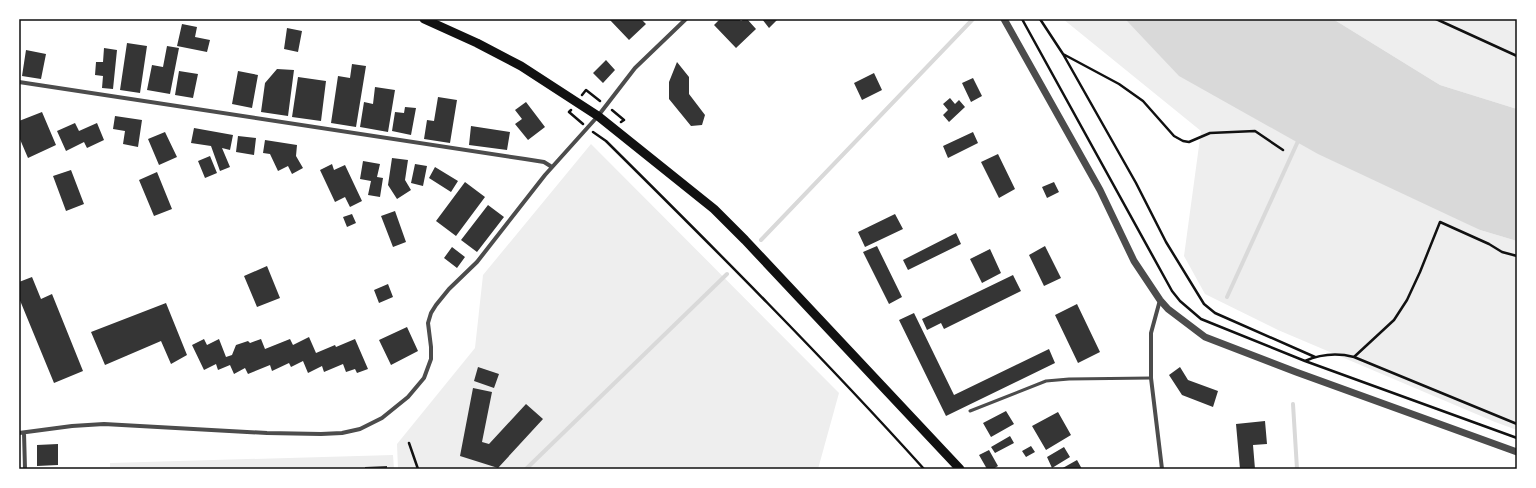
<svg xmlns="http://www.w3.org/2000/svg" width="1536" height="488" viewBox="0 0 1536 488" font-family="Roboto,sans-serif">
<rect width="100%" height="100%" fill="#fff"/>
<!-- green -->
<path fill="#eee" d="M1063,19H1125L1180,76L1480,230L1517,241V430L1495,422L1278,330L1205,294L1184,256L1201,131Z
M1333,19H1517V109L1440,85Z
M591,144L839,393L818,469H398L397,444L475,348L483,275Z
M393,455L394,469H110V463Z"/>
<!-- water -->
<path fill="#d9d9d9" d="M1125,19H1333L1440,85L1517,109V241L1480,230L1318,154L1179,76Z"/>
<g fill="none" stroke-linecap="round" stroke-linejoin="round">
<!-- stream -->
<path stroke="#d9d9d9" stroke-width="4" d="M761,240L973,19
M1227,297L1299,139
M1293,404L1297,469
M526,469L727,274"/>
</g>
<!-- building -->
<path fill="#353535" d="M609,19H641L646,24L629,40Z
M720,19H739L741,21L744,19H747L756,29L736,48L714,25Z
M762,19H778L769,28Z
M182,24L197,27L195,37L210,40L207,52L177,46Z
M287,28L302,31L298,52L284,49Z
M127,43L147,46L140,93L120,90Z
M167,46L179,48L170,94L147,90L152,65L163,67Z
M104,48L117,50L113,89L102,88L103,76L95,75L96,62H103Z
M26,50L46,54L41,79L22,76Z
M606,60L615,70L603,83L593,73Z
M677,62L689,77V94L705,115L702,125L691,126L669,99V82Z
M352,64L366,66L356,127L331,123L338,76L350,78Z
M277,69L294,70L288,116L261,112L265,83Z
M179,71L198,74L193,98L175,95Z
M238,71L258,75L252,108L232,104Z
M874,73L882,90L862,100L854,83Z
M298,77L326,81L321,121L292,117Z
M973,78L982,96L971,102L962,83Z
M375,87L395,90L388,132L360,127L364,102L373,104Z
M438,97L457,100L450,143L424,139L427,120L434,121Z
M950,98L955,104L959,100L965,107L949,122L943,115L948,110L943,104Z
M526,102L545,127L528,140L515,124L522,119L515,110Z
M405,107L416,108L411,135L392,131L395,112L404,113Z
M42,112L56,145L28,158L19,137V121Z
M115,116L142,120L138,147L123,144L125,131L113,129Z
M75,123L79,131L97,123L104,140L87,148L84,142L66,151L57,131Z
M471,126L510,132L507,150L469,145Z
M194,128L233,135L230,150L222,148L230,167L220,171L211,146L191,143Z
M165,132L177,157L159,165L148,139Z
M973,132L978,143L948,158L943,146Z
M238,136L256,138L254,155L236,152Z
M265,140L297,145L296,156L303,168L292,174L288,166L278,171L270,154L263,153Z
M998,154L1015,189L999,198L981,162Z
M210,156L217,173L205,178L198,161Z
M392,158L408,160L405,180L411,190L397,199L388,185Z
M363,161L380,164L377,177L383,178L380,197L368,195L371,181L360,179Z
M332,164L334,170L345,165L362,201L350,207L345,197L335,202L320,170Z
M415,164L427,166L423,186L411,183Z
M435,167L458,181L451,192L429,178Z
M71,170L84,204L66,211L53,176Z
M157,172L172,209L154,216L139,180Z
M465,182L485,197L456,236L436,221Z
M1054,182L1059,192L1047,198L1042,187Z
M488,205L504,217L477,252L461,240Z
M395,211L406,242L393,247L381,216Z
M352,214L356,223L347,227L343,217Z
M895,214L903,229L865,247L858,232Z
M956,233L961,244L908,270L903,260Z
M877,246L902,297L889,304L863,252Z
M1045,246L1061,278L1044,286L1029,255Z
M452,247L465,257L457,268L444,258Z
M990,249L1001,273L982,283L970,259Z
M267,266L280,298L257,307L244,276Z
M1013,275L1021,291L944,329L941,323L927,330L922,319Z
M32,277L41,299L52,294L83,371L54,383L19,298V282Z
M388,284L393,297L379,303L374,290Z
M166,303L187,355L171,364L161,341L105,365L91,332Z
M1077,304L1100,352L1078,363L1055,315Z
M914,313L954,395L1049,349L1055,363L946,416L899,320Z
M407,327L418,351L391,365L379,340Z
M309,337L316,353L335,345L336,347L355,339L368,369L357,373L355,369L346,372L343,364L324,372L322,366L308,373L303,361L291,367L289,363L272,371L270,365L248,374L245,368L234,374L230,365L218,370L216,364L204,370L192,345L204,339L207,345L219,339L226,357L232,355L236,345L248,341L250,343L261,339L265,349L290,339L293,345Z
M478,367L499,374L494,388L474,381Z
M1180,367L1188,380L1218,391L1213,407L1182,395L1169,375Z
M473,388L492,392L482,442L489,444L526,404L543,419L498,468L460,456Z
M1006,411L1014,424L991,437L983,423Z
M1058,412L1071,435L1046,450L1032,426Z
M1265,421L1267,444L1253,445L1255,469H1240L1236,424Z
M1010,436L1014,443L995,453L991,447Z
M58,444V465L37,466V445Z
M1031,446L1035,452L1026,457L1022,451Z
M1064,447L1070,457L1052,468L1047,457Z
M989,450L998,466L993,469H987L979,455Z
M1077,460L1082,469H1061Z
M387,466V469H365V467Z"/>
<g fill="none" stroke-linecap="round" stroke-linejoin="round">
<!-- path -->
<path stroke="#111" stroke-width="2.5" d="M1022,19L1172,291L1180,301L1201,319L1305,361L1517,438
M1040,19L1063,54L1119,84L1143,101L1174,136L1183,141L1189,142L1210,133L1255,131L1283,150
M1436,19L1517,56
M1063,54L1136,183L1166,242L1204,304L1215,313L1315,357
M582,95L586,90L600,101
M571,110L569,112L583,124
M612,110L624,120L621,122
M593,132L606,141C714,248 822,356 924,469
M1354,357L1517,424
M1305,361C1321,354 1338,353 1354,357L1394,320L1407,300L1420,272L1440,222L1489,244L1502,252L1517,256
M409,443L418,469"/>
<!-- service -->
<path stroke="#4c4c4c" stroke-width="3" d="M970,411L1046,381L1069,379L1151,378"/>
<!-- minor -->
<path stroke="#4c4c4c" stroke-width="4" d="M19,82L525,159L544,162L552,167
M1160,300L1151,333V378L1162,469
M19,433L72,426L104,424L267,433L321,434L342,433L360,429L382,418L408,397L424,378L431,359V347L428,323L431,313L436,305L449,289L477,262L545,175L598,116L635,68L686,19
M24,433L25,469"/>
<!-- tertiary -->
<path stroke="#4c4c4c" stroke-width="7" d="M1004,19L1100,190L1134,261L1160,300L1168,309L1205,337L1296,372L1517,452"/>
<!-- primary -->
<path stroke="#111" stroke-width="9" d="M424,19L477,43L521,66L598,116L714,209L745,240L960,469"/>
</g>
<!-- border -->
<rect width="1536" height="488" fill="none" stroke="#ffffff" stroke-width="40"/>
<rect x="20" y="20" width="1496" height="448" fill="none" stroke="#111" stroke-width="1.5"/>
</svg>
